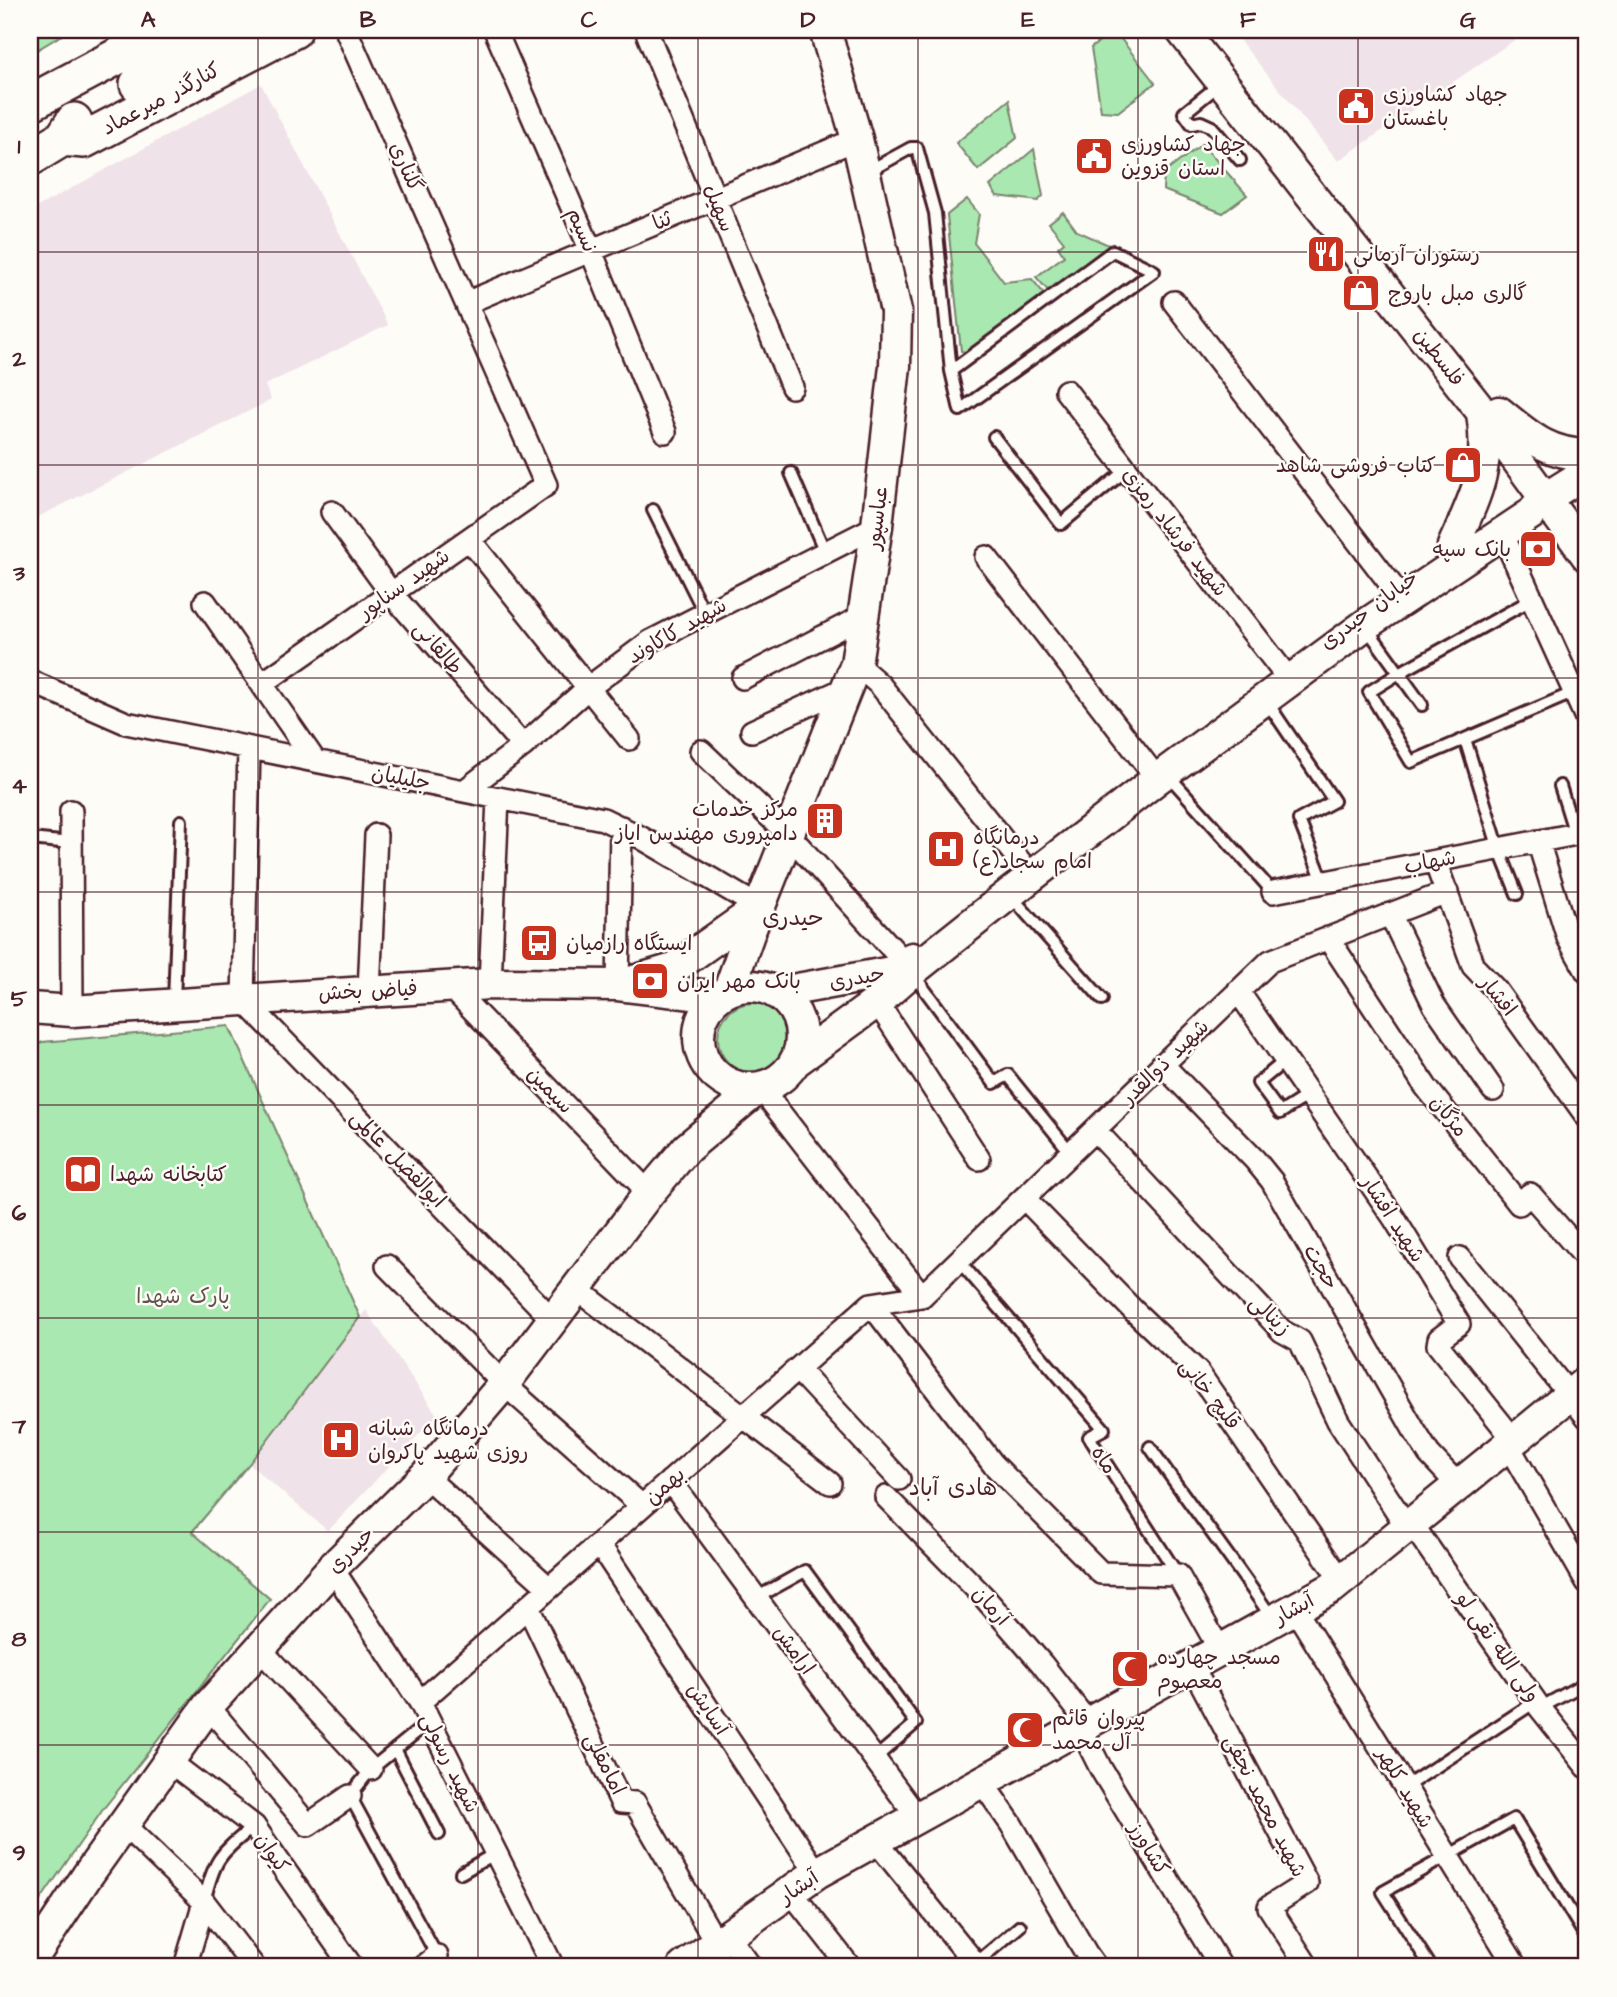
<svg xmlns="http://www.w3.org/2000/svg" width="1617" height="1997" viewBox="0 0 1617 1997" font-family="'Architects Daughter','Playpen Sans Arabic',sans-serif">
<rect width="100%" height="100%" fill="#fdfcf7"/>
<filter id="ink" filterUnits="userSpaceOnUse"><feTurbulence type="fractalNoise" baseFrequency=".0143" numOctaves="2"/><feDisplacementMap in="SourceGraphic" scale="14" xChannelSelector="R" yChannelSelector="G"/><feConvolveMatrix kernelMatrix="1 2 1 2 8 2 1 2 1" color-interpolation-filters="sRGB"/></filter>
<g filter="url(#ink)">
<!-- built -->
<path fill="#f0e2e9" d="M1231,30H1529L1338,161Z
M261,84L388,325L265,385L271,400L30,521V211Z
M366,1310L437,1415L328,1531L249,1464Z"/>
<!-- green -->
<path fill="#a9e8b0" stroke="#7a846e" stroke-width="2" d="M30,30H70L30,54Z
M1114,30L1155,83L1118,112L1101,111L1091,48Z
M1009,100L1017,138L978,170L956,143Z
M1202,144L1247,195L1223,213L1163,190L1164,173Z
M1034,149L1043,196L1038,201L997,196L990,186Z
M967,199L979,214L974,243L1004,282L1032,279L1046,296L969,353L961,351L947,215Z
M1063,212L1077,231L1111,246L1050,293L1036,277L1064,256L1058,247L1064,242L1049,223Z
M718 1038a35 35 0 1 1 70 0a35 35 0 1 1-70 0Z
M229,1026L360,1317L249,1464L192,1532L270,1599L104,1808L37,1905L30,1907V1051L42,1042Z"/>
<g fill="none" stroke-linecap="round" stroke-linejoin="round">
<defs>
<path id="lane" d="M1220,84L1184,113L1192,124L1201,122L1212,127L1240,160
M867,172L911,148H917L935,213L951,371L1113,251L1154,271L960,410L951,371
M994,437L1061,524L1126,470
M791,473L825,552
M653,510L705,614
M1531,600L1401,672L1369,692L1411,762L1575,692
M1366,627L1422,705
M1267,702L1334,801L1299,820L1323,881
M1465,739L1499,849L1517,894
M1168,775L1273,892
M1560,786L1575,834
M30,839L71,843
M1011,896L1102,999
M913,974L994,1083L1008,1075L1071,1153
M174,1001L181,821
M1286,1060L1258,1083L1280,1113L1310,1094
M959,1261L1104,1429L1089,1437L1178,1575
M1150,1447C1190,1505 1233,1560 1272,1618
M756,1598L805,1571L916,1723L874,1759
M1540,1708L1587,1682
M430,1721L371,1769L350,1796L437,1956
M395,1749L439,1834
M1405,1787L1535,1702
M461,1873L494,1854
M204,1902C215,1857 219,1855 254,1826
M975,1964L1020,1926
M1431,1967L1383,1892L1514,1819L1587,1939"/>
<path id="street" d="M495,30L591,251L665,432
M646,30L792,387
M1174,302L1396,591
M466,303L857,139
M1066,391L1284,673
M332,512L391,593L523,746
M1502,533L1587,720
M469,539L629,739
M986,557L1151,771
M205,602L315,761
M856,664L880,685L1026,869
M743,678L863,616
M30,681L126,723L603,819L640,837L759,907
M263,683L546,485L346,30
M752,731L846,688
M249,748L243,999L553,1320
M701,751L789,835L905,963
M464,791L523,746L588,688L651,641L877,526
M71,811L72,1011
M1538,841L1568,938L1587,972
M1435,861L1473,966L1496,990L1587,1117
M1273,892L1587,832
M1390,914L1434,1005L1493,1090
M1328,938L1426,1087L1519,1204L1530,1194L1587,1259
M490,984L498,798
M618,985L621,827
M451,987L649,1193
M369,991L376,835
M1238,991L1394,1218L1459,1324L1439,1339L1438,1345L1514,1440
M877,1002L979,1159
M1162,1064L1255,1160L1272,1181L1414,1430L1429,1454L1458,1485
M760,1087L922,1296
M1095,1130L1282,1331L1300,1341L1338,1421L1407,1527
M1024,1198L1134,1311L1198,1372L1341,1580
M1460,1258L1587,1417
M387,1266L504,1384L642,1506
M577,1289L830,1483
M922,1296L1270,961L1447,892
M871,1304L993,1464L1101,1573L1178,1575L1220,1650
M797,1369L899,1479
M1508,1445L1587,1582
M425,1476L549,1588
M670,1481L918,1818
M886,1497L984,1597L1042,1664L1088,1723
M1412,1524L1540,1708L1587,1767
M599,1544L817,1873
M332,1568L420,1702L553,1967
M528,1607L621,1802L635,1803L717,1944
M1295,1609L1516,1967
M259,1648L371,1769
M1192,1666L1307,1883L1269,1907L1308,1967
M420,1702L871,1304L922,1296
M208,1706L308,1825L350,1796
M1080,1727L1101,1769L1221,1967
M169,1761L254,1826L352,1967
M982,1782L1011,1824L1086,1953L1096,1967
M124,1825L204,1902L254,1967
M876,1841L978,1967
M791,1892L850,1967
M728,1936L751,1967
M185,1967L204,1902
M423,1967L437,1956"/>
<path id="secondary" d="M1181,30L1482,412L1587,556
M1499,412C1529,436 1547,454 1587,455
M1453,546C1475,497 1491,468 1482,413
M627,983L673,969L759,908
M699 1037a51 51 0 1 1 102 0a51 51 0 1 1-102 0Z
M729,990L750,931L856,664L877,526L895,366L896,311L857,139L825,30
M775,993L897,971L912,958
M30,1008L72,1011L490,984L618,985L718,997
M795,1062L877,1002L911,972L1009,894L1157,779L1365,625L1531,514L1544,499L1587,472
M30,1962L87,1876L208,1706L332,1568L425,1476L504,1384L649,1193L687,1148L760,1087
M683,1967L817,1873L1332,1588L1587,1381"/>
<path id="primary" d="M138,84L240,30
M30,103L122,54L173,30
M63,138L84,140L294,30
M30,158L63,138L74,121"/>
</defs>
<!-- lane casing -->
<use href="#lane" stroke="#4a1f2b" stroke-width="16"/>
<!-- street casing -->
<use href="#street" stroke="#4a1f2b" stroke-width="26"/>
<!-- secondary casing -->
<use href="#secondary" stroke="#4a1f2b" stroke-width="35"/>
<!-- primary casing -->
<use href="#primary" stroke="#4a1f2b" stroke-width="40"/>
<!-- lane -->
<use href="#lane" stroke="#fdfcf7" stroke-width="10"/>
<!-- street -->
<use href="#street" stroke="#fdfcf7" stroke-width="21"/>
<!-- secondary -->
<use href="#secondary" stroke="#fdfcf7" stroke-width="30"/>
<!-- primary -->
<use href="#primary" stroke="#fdfcf7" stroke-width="35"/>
</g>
</g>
<!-- grid -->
<path fill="none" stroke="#4a1f2b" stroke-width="2" stroke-opacity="0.55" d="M258,30V1967M478,30V1967M698,30V1967M918,30V1967M1138,30V1967M1358,30V1967M30,252H1587M30,465H1587M30,678H1587M30,892H1587M30,1105H1587M30,1318H1587M30,1532H1587M30,1745H1587"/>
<!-- icons -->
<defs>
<symbol id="civic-square" viewBox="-11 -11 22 22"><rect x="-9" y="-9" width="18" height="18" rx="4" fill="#c8321e" stroke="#fdfcf7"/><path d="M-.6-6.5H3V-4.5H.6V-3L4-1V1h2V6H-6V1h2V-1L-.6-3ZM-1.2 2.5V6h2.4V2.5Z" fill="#fff"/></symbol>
<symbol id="restaurant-square" viewBox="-11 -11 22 22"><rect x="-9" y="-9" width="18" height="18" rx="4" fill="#c8321e" stroke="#fdfcf7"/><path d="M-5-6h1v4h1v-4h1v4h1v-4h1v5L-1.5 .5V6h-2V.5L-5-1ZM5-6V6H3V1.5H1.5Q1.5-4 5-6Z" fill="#fff"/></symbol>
<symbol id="shop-square" viewBox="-11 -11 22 22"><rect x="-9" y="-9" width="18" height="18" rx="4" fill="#c8321e" stroke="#fdfcf7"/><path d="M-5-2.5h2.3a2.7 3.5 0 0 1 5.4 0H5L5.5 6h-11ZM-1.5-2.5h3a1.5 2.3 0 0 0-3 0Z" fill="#fff"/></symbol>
<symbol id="bank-square" viewBox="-11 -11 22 22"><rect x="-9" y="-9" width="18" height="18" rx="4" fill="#c8321e" stroke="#fdfcf7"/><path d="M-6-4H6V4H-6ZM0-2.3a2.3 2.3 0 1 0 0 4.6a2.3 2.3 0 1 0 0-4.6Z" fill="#fff"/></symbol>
<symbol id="building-square" viewBox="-11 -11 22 22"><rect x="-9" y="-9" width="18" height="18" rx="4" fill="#c8321e" stroke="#fdfcf7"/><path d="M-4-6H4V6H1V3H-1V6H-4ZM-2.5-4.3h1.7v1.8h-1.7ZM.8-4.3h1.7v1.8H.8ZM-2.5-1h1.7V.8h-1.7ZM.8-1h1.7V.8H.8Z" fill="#fff"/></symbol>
<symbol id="hospital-square" viewBox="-11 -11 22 22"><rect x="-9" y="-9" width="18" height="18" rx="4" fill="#c8321e" stroke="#fdfcf7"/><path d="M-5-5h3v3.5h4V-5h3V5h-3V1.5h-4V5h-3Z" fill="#fff"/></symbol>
<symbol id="bus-square" viewBox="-11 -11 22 22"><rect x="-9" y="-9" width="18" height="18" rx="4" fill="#c8321e" stroke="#fdfcf7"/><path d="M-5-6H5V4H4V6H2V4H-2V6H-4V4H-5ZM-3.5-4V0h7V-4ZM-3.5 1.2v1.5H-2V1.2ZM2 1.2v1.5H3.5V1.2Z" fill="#fff"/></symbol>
<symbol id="library-square" viewBox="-11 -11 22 22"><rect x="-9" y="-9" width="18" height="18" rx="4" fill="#c8321e" stroke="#fdfcf7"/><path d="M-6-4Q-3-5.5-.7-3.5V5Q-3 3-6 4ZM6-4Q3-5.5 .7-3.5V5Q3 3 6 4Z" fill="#fff"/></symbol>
<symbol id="mosque-square" viewBox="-11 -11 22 22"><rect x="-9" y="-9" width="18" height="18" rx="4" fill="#c8321e" stroke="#fdfcf7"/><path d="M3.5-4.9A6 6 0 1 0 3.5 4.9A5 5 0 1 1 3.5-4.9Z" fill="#fff"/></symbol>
</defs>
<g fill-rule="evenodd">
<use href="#civic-square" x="1334" y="84" width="44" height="44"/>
<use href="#civic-square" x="1072" y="134" width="44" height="44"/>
<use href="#restaurant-square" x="1304" y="232" width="44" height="44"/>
<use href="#shop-square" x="1339" y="271" width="44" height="44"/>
<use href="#shop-square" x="1441" y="443" width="44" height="44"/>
<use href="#bank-square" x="1516" y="527" width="44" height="44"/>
<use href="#building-square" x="803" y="799" width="44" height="44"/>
<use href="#hospital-square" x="924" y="827" width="44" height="44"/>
<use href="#bus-square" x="517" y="921" width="44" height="44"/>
<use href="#bank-square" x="628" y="959" width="44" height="44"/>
<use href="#library-square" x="61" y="1152" width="44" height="44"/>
<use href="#hospital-square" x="319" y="1418" width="44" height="44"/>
<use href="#mosque-square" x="1108" y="1647" width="44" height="44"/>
<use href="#mosque-square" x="1003" y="1708" width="44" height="44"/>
</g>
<g text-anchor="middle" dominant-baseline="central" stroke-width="5" stroke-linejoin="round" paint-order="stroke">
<!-- poi labels -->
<g font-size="21" fill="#4a1f2b" stroke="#fdfcf7" text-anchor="start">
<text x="1383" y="94">جهاد کشاورزی<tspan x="1383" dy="24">باغستان</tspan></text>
<text x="1121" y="144">جهاد کشاورزی<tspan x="1121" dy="24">استان قزوین</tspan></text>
<text x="1353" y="254">رستوران آرمانی</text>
<text x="1388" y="293">گالری مبل باروج</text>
<text x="1436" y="465" text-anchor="end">کتاب فروشی شاهد</text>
<text x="1511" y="549" text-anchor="end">بانک سپه</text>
<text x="798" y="809" text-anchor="end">مرکز خدمات<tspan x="798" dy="24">دامپروری مهندس ایاز</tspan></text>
<text x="973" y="837">درمانگاه<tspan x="973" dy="24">امام سجاد(ع)</tspan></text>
<text x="566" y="943">ایستگاه رازمیان</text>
<text x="677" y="981">بانک مهر ایران</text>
<text x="110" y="1174">کتابخانه شهدا</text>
<text x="368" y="1428">درمانگاه شبانه<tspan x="368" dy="24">روزی شهید پاکروان</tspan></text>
<text x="1157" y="1657">مسجد چهارده<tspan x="1157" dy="24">معصوم</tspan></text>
<text x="1052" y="1718">پیروان قائم<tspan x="1052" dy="24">آل محمد</tspan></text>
</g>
<!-- street labels -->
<g font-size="21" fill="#4a1f2b" stroke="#fdfcf7">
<text transform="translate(161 99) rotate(-28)">کنارگذر میرعماد</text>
<text transform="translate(406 167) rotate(66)">گلناری</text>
<text transform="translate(719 208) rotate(68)">سهیل</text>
<text transform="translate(662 221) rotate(-23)">ثنا</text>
<text transform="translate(582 230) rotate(67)">نسیم</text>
<text transform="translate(1439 357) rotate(52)">فلسطین</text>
<text transform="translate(877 518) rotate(-83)">عباسپور</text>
<text transform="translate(1175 532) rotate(52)">شهید فرشاد رمزی</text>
<text transform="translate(404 584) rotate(-35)">شهید سناپور</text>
<text transform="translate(1369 610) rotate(-37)">خیابان حیدری</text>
<text transform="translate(677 631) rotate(-30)">شهید کاکاوند</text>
<text transform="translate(438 648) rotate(49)">طالقانی</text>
<text transform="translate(401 778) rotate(11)">جلیلیان</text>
<text transform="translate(1430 862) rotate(-11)">شهاب</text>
<text transform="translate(857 978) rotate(-10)">حیدری</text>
<text transform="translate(368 991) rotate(-3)">فیاض بخش</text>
<text transform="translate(1498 996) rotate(51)">افشار</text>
<text transform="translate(1165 1062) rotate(-44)">شهید ذوالقدر</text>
<text transform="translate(550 1090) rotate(46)">سیمین</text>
<text transform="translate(1449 1116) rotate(51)">مژگان</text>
<text transform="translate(398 1159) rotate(46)">ابوالفضل عالمی</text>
<text transform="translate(1393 1219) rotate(57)">شهید افشار</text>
<text transform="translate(1321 1267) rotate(60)">حجت</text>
<text transform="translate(1270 1315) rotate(43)">زینالی</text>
<text transform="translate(1210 1394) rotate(52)">قلیچ خانی</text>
<text transform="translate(1104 1460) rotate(57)">ماه</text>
<text transform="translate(665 1486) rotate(-41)">بهمن</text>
<text transform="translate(351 1550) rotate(-45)">حیدری</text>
<text transform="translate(991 1606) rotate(48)">آرمان</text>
<text transform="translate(1294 1609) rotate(-29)">آبشار</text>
<text transform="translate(1498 1647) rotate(55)">ولی الله نقی لو</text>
<text transform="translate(794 1650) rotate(54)">ارامش</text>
<text transform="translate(708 1709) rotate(56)">آسایش</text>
<text transform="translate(450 1763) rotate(64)">شهید رسولی</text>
<text transform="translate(605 1764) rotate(63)">امامقلی</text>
<text transform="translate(1405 1788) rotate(59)">شهید کلهر</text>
<text transform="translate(1265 1806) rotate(63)">شهید محمد نجفی</text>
<text transform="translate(1149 1849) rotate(59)">کشاورز</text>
<text transform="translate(272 1853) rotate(55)">کیوان</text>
<text transform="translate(799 1887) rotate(-34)">آبشار</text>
</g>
<!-- park labels -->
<g font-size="21" fill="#62514c" stroke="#fdfcf7">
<text x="183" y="1296">پارک شهدا</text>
</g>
<!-- neighbourhood labels -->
<g font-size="23" fill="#4a1f2b" stroke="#fdfcf7">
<text x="793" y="918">حیدری</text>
<text x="953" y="1488">هادی آباد</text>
</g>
</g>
<!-- margin -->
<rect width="1617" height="1997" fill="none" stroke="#fdfcf7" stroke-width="77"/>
<rect x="38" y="38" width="1540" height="1920" fill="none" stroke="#4a1f2b" stroke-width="2.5"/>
<g font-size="23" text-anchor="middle" font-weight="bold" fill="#4a1f2b">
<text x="148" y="27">A</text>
<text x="368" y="27">B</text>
<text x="589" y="27">C</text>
<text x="808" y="27">D</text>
<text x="1028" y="27">E</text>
<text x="1248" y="27">F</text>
<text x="1468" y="27">G</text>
<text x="19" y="153">1</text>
<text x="19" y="366">2</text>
<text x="19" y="580">3</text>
<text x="19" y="793">4</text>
<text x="19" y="1006">5</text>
<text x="19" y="1220">6</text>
<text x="19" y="1433">7</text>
<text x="19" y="1646">8</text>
<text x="19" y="1860">9</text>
</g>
</svg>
